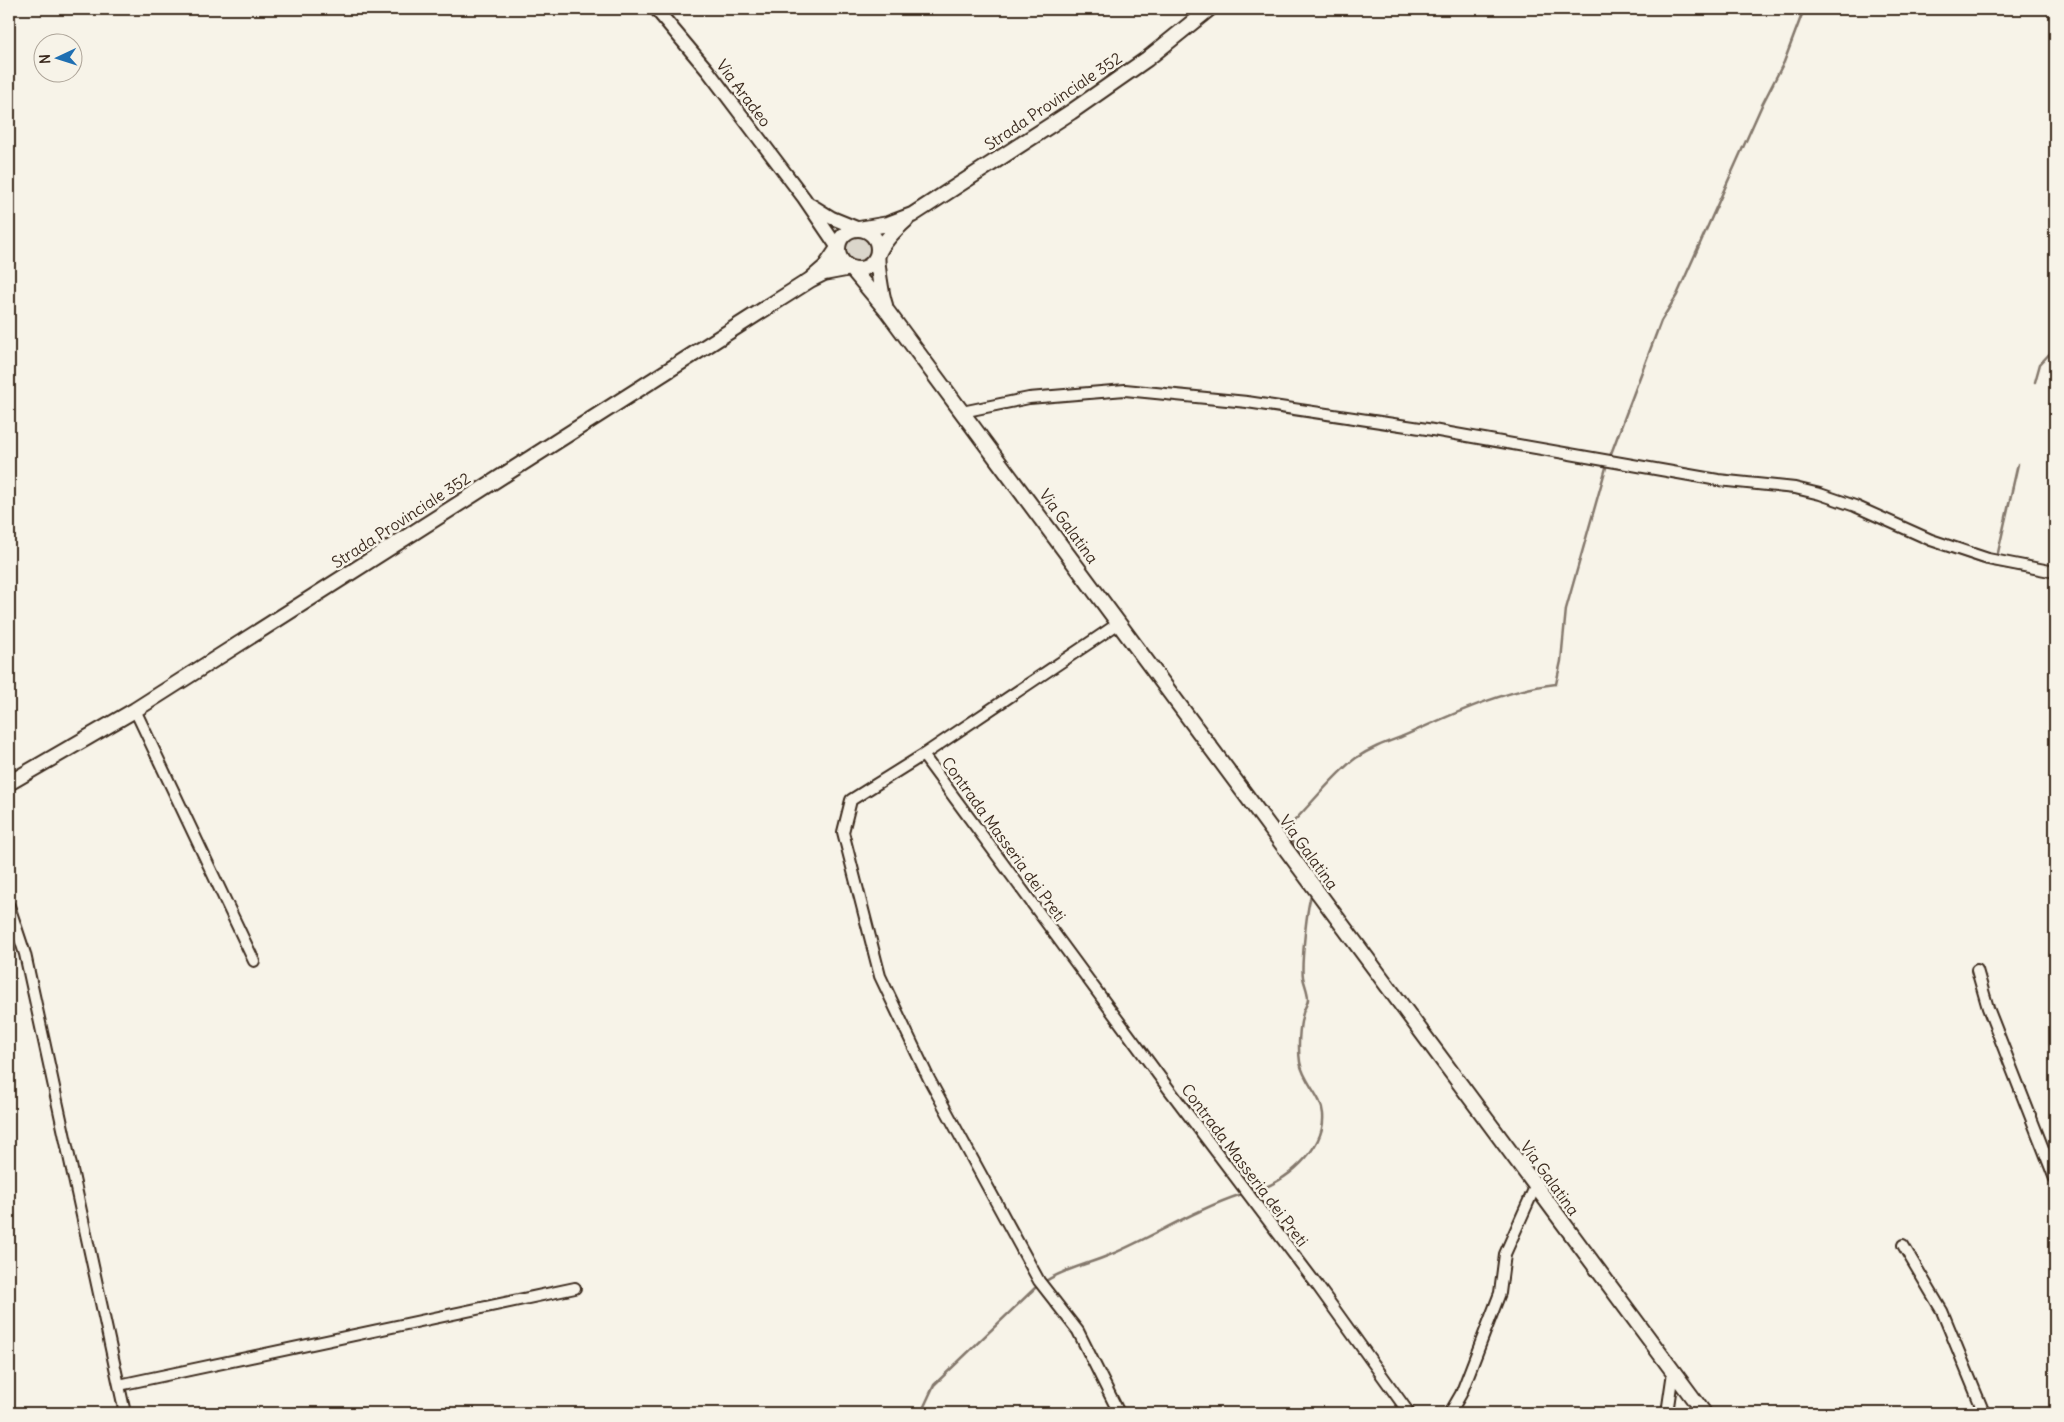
<svg xmlns="http://www.w3.org/2000/svg" width="2064" height="1422" viewBox="0 0 2064 1422" font-family="Delius,sans-serif">
<rect width="100%" height="100%" fill="#f7f3e8"/>
<filter id="ink" filterUnits="userSpaceOnUse"><feTurbulence type="fractalNoise" baseFrequency=".02" numOctaves="2"/><feDisplacementMap in="SourceGraphic" scale="10" xChannelSelector="R" yChannelSelector="G"/><feConvolveMatrix kernelMatrix="1 2 1 2 8 2 1 2 1" color-interpolation-filters="sRGB"/></filter>
<g filter="url(#ink)">
<!-- green -->
<path fill="#dbd6cb" stroke="#8b8074" d="M842 249a16 16 0 1 1 32 0a16 16 0 1 1-32 0Z"/>
<g fill="none" stroke-linecap="round" stroke-linejoin="round">
<!-- stream -->
<path stroke="#84786c" stroke-width="2.5" d="M2035,382L2040,364L2055,348
M1609,459L1661,321L1677,295L1762,105L1784,62L1804,9
M1773,491L1798,494
M1847,508L1858,513
M1888,526L1920,540
M1939,548L1982,563
M1997,557L2018,464
M1989,565L2055,577
M1318,885L1320,880C1309,865 1287,845 1289,826C1310,806 1335,773 1356,758C1371,748 1385,743 1401,737C1451,715 1502,690 1556,684L1561,661L1566,609L1607,464
M1254,1191C1284,1184 1326,1149 1323,1114C1322,1096 1303,1082 1300,1062C1298,1048 1299,1027 1303,1013C1304,1008 1308,1004 1308,999C1308,991 1304,984 1303,977C1301,966 1307,902 1312,894
M1044,1282C1065,1268 1090,1264 1112,1254C1156,1235 1196,1209 1242,1194
M921,1413L934,1385L1035,1288"/>
<defs>
<path id="minor" d="M962,412L1029,398L1125,390L1247,402L1427,429L1718,480L1795,488L1820,494L1855,506L1931,540L1988,559L2055,572
M135,710L254,961
M923,755L1119,623
M9,906L25,954L125,1413
M1977,970L1988,1008L2055,1179
M1903,1245L1942,1311L1984,1413
M119,1385L575,1288
M1119,1413L1078,1331L1039,1281L929,1079L880,976L843,832L851,800L923,755L1168,1088L1317,1285L1409,1413
M1450,1413L1461,1394L1500,1293L1505,1254L1535,1187
M1667,1413L1673,1372"/>
<path id="tertiary" d="M656,9L708,71L804,198L838,248
M811,205L832,218L859,229"/>
<path id="secondary" d="M838 249a20 20 0 1 1 40 0a20 20 0 1 1-40 0Z
M859,229L888,224L912,215L1071,112L1147,59L1209,9
M810,280L824,273L851,268L887,311L1704,1413
M885,305C882,297 876,261 878,254C883,242 897,228 906,220
M9,783L135,710L810,280L825,267L838,248"/>
</defs>
<!-- minor casing -->
<use href="#minor" stroke="#3b2a1e" stroke-width="14"/>
<!-- tertiary casing -->
<use href="#tertiary" stroke="#3b2a1e" stroke-width="16"/>
<!-- secondary casing -->
<use href="#secondary" stroke="#3b2a1e" stroke-width="18"/>
<!-- minor -->
<use href="#minor" stroke="#f7f3e8" stroke-width="10"/>
<!-- tertiary -->
<use href="#tertiary" stroke="#f7f3e8" stroke-width="12"/>
<!-- secondary -->
<use href="#secondary" stroke="#f7f3e8" stroke-width="14"/>
</g>
</g>
<g text-anchor="middle" dominant-baseline="central" stroke-width="5" stroke-linejoin="round" paint-order="stroke">
<!-- street labels -->
<g font-size="16" fill="#3b2a1e" stroke="#f7f3e8">
<text transform="translate(744 93) rotate(53)">Via Aradeo</text>
<text transform="translate(1053 101) rotate(-34)">Strada Provinciale 352</text>
<text transform="translate(401 520) rotate(-33)">Strada Provinciale 352</text>
<text transform="translate(1069 526) rotate(54)">Via Galatina</text>
<text transform="translate(1004 839) rotate(54)">Contrada Masseria dei Preti</text>
<text transform="translate(1309 852) rotate(54)">Via Galatina</text>
<text transform="translate(1245 1165) rotate(53)">Contrada Masseria dei Preti</text>
<text transform="translate(1550 1178) rotate(54)">Via Galatina</text>
</g>
</g>
<!-- margin -->
<rect width="2064" height="1422" fill="none" stroke="#f7f3e8" stroke-width="30"/>
<rect x="15" y="15" width="2034" height="1392" fill="none" stroke="#3b2a1e" stroke-width="2" filter="url(#ink)"/>
<!-- north arrow -->
<g transform="translate(58 58) rotate(266)"><circle r="24" fill="#f7f3e8" stroke="#aca397"/>
<path d="M0-4L9 19L0 12L-9 19Z" fill="#1f6fb2"/>
<text y="-8" font-size="14" font-weight="bold" text-anchor="middle" fill="#3b2a1e">N</text>
</g>
</svg>
